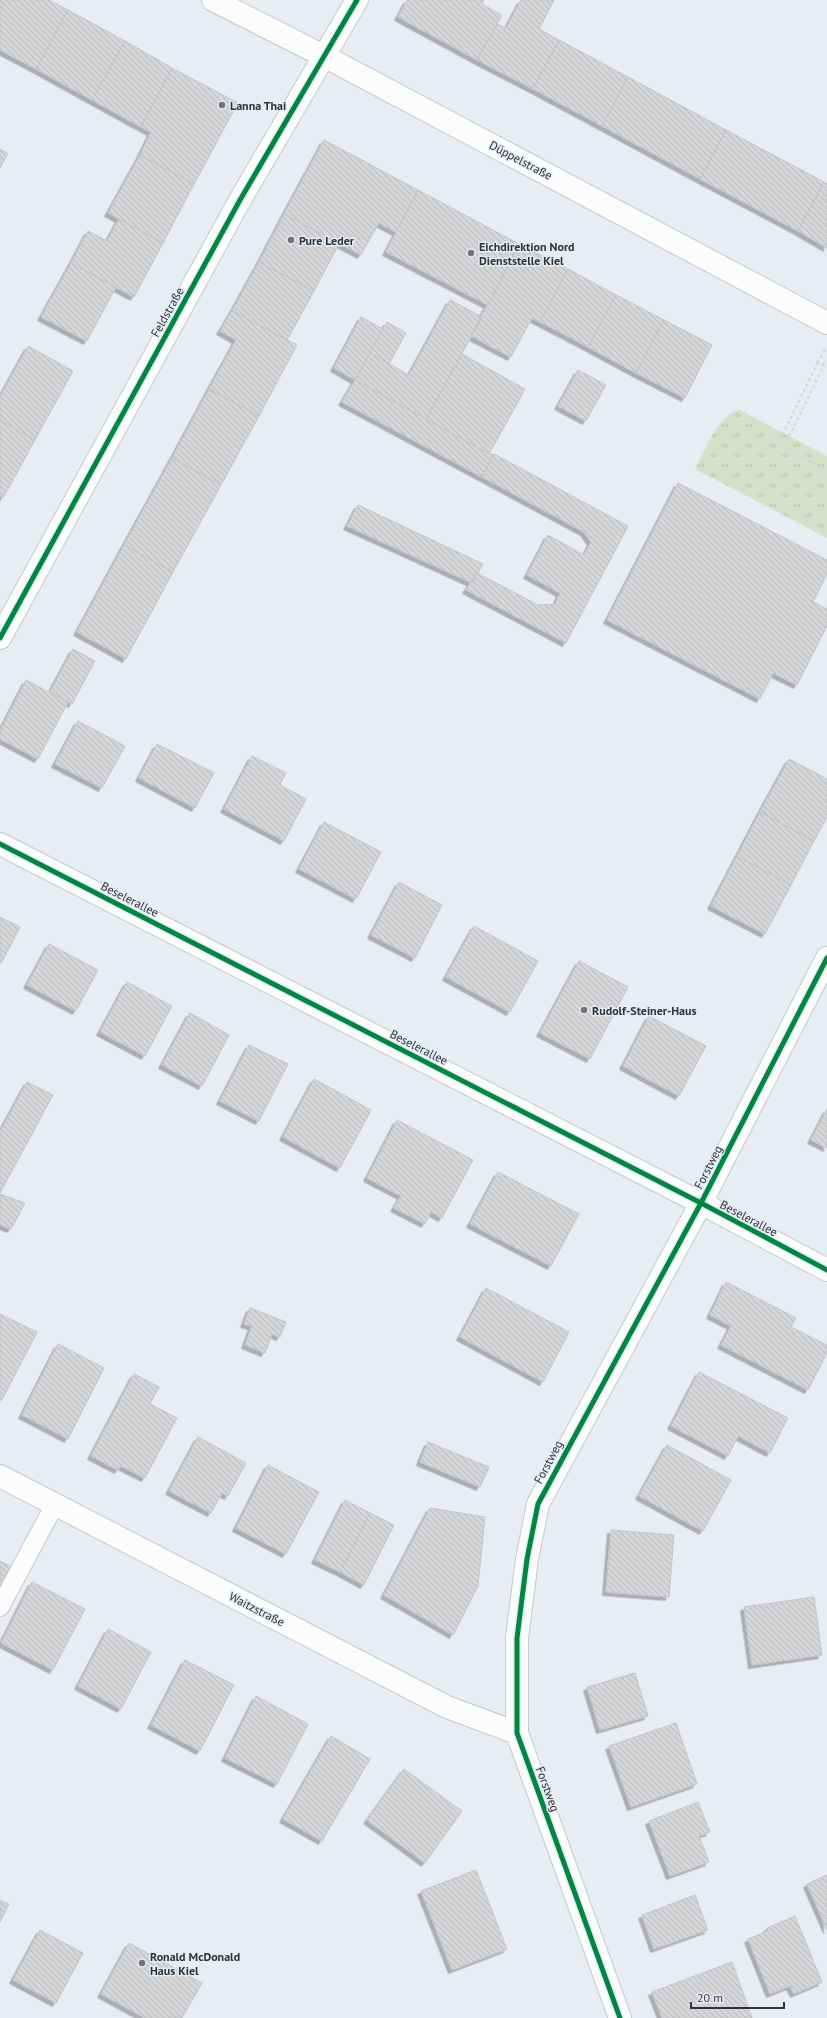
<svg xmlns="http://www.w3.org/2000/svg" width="827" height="2018" viewBox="0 0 827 2018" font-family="'PT Sans',sans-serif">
<defs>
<pattern id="grass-tufts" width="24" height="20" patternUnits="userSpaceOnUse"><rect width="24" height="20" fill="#d8dfc9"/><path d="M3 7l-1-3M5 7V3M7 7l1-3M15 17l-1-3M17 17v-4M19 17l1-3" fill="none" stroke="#bac0ad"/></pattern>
<pattern id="building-back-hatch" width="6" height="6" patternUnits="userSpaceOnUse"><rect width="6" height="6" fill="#d6d6d8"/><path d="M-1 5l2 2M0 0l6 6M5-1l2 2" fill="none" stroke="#b8b8ba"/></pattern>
<filter id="shadow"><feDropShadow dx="-3.5" dy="3.5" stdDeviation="0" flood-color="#0004"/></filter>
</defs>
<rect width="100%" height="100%" fill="#e8edf3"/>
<!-- grass -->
<path fill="url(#grass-tufts)" d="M740,410L827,456V538L695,469C704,452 719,412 740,410Z"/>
<!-- building -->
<path fill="url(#building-back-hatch)" stroke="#c4c4c6" filter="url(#shadow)" d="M0,0H49L68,10L36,69L0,50Z
M407,0H484L482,4L502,15L477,60L398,17Z
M521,0H554L539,29L559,40L533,89L477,60L497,24L506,28Z
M68,10L125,41L92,100L36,69Z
M559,40L628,77L602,126L533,89Z
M125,41L172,68L141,127L92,100Z
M172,68L238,103L194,184L140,155L151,132L141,127Z
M628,77L726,130L700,179L602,126Z
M726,130L824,182L798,231L700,179Z
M324,140L418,190L396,232L379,223L361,255L284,214Z
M0,149L8,154L0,168Z
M140,155L194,184L163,243L108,213Z
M824,182L827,184V248L798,231Z
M418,190L519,244L488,305L386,252Z
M284,214L339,244L314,291L259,262Z
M119,219L163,243L134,297L71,263L88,231L107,241Z
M519,244L568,269L540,322L532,318L511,357L471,336Z
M259,262L314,291L287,340L232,311Z
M71,263L116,287L87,341L41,317Z
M568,269L616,295L588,347L540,322Z
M616,295L664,320L636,373L588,347Z
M450,300L482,317L426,419L355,380L370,353L409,375Z
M232,311L297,345L259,416L209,389L236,340L220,331Z
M361,317L383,329L355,380L334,368Z
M664,320L712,345L685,398L636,373Z
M387,322L406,333L389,364L370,353Z
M28,346L73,371L35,440L0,420V397Z
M462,354L525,389L489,454L426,419Z
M578,370L606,385L586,421L558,406Z
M355,380L489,454H494L482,477L342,402Z
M209,389L259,416L221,485L172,458Z
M0,420L35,440L3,498L0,496Z
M494,454L628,526L566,643L466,590L477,573L538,605L555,604L560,593L527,575L548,535L584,555L591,542L584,532L482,477Z
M172,458L221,485L173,572L124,545Z
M678,483L827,560V574L813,602L827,609V626L797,685L773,673L760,699L607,620Z
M358,505L483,564L472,583L347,526Z
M124,545L173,572L126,659L77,632Z
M73,649L95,661L72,704L50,692Z
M26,680L68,702L38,759L0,739V731Z
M78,721L125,746L102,788L55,764Z
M157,744L214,773L195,808L139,778Z
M252,756L286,773L280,785L306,799L284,841L224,809Z
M789,759L827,779V817L814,841L760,812Z
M760,812L814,841L791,885L737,856Z
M324,822L381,852L356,899L299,869Z
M737,856L791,885L765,934L711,906Z
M399,882L442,905L415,958L371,935Z
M0,917L20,927L2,962L0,961Z
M474,926L538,961L510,1012L446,977Z
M49,944L98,970L76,1011L27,985Z
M579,961L628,987L590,1059L540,1033Z
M127,982L172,1006L145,1056L100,1032Z
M190,1013L229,1035L202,1086L162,1065Z
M649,1016L706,1046L679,1096L623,1066Z
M249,1045L288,1064L259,1121L220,1101Z
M314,1079L371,1110L340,1168L283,1137Z
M27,1082L53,1095L0,1193V1132Z
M827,1109V1148L811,1140Z
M397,1120L473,1160L442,1218L431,1212L425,1224L394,1208L401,1196L367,1178Z
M498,1172L579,1214L551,1266L470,1224Z
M0,1194L25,1203L11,1229L0,1225Z
M726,1282L796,1318L791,1327L827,1345V1353L808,1390L721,1345L731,1326L710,1315Z
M486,1288L569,1332L543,1382L460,1337Z
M250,1308L286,1322L280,1337L272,1334L265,1353L245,1345L252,1326L244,1324Z
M0,1314L37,1332L2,1400L0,1399Z
M58,1344L104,1368L68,1439L22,1415Z
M699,1372L788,1418L770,1453L738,1436L728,1456L671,1426Z
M134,1374L159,1387L150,1404L177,1418L145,1478L121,1466L118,1470L91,1456Z
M198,1437L246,1463L228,1496L222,1493L211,1513L169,1491Z
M428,1442L489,1467L480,1487L420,1462Z
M667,1445L731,1480L703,1531L639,1496Z
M268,1465L319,1492L286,1554L236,1528Z
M345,1500L370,1513L340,1572L315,1560Z
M430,1508L485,1517L478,1586L453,1635L384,1595Z
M370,1513L394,1525L364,1585L340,1572Z
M611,1530L674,1535L669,1597L606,1592Z
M0,1561L14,1568L0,1593Z
M32,1582L85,1609L53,1670L1,1643Z
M814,1597L822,1655L752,1665L744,1607Z
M108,1629L151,1652L121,1709L78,1686Z
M185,1660L234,1685L200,1751L151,1725Z
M635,1673L648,1716L600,1730L587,1687Z
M256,1696L308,1724L277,1784L225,1758Z
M676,1723L697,1784L631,1807L609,1746Z
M331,1736L370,1759L322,1841L283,1819Z
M404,1769L462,1811L425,1863L367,1820Z
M698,1802L710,1832L699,1836L709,1862L670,1876L649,1821Z
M476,1870L507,1949L452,1970L421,1891Z
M827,1875V1930L807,1884Z
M695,1895L708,1930L654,1949L642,1915Z
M0,1900L9,1904L0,1922Z
M795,1916L822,1982L794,1994L790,1986L770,1994L748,1939L768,1931L767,1928Z
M40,1930L83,1953L56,2003L13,1980Z
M129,1943L202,1983L182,2018H145L101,1994Z
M732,1962L752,2018H662L652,1992Z"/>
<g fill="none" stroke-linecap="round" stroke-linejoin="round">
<defs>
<path id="service" d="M0,1607L55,1504"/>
<path id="minor" d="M213,0L324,56L827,323
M0,844L701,1203L827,1270
M0,1476L447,1707L517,1733
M620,2018L517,1733V1638L527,1559L538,1504L701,1203L827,958"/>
<path id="tertiary" d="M0,638L240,200L357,0"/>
</defs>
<!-- service casing -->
<use href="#service" stroke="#c5c9cd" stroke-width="20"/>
<!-- minor casing -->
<use href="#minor" stroke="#c5c9cd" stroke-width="24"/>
<!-- tertiary casing -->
<use href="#tertiary" stroke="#c5c9cd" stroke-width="24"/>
<!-- path -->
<path stroke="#d6d7d9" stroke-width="2.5" stroke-dasharray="3 3" stroke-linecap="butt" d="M825,350L818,362L827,366
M818,362L778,444L827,470
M784,447L824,365"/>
<!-- service -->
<use href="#service" stroke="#fcfcfd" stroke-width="18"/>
<!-- minor -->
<use href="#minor" stroke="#fcfcfd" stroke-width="22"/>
<!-- tertiary -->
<use href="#tertiary" stroke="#fcfcfd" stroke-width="22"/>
<defs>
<path id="cycleway" d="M0,638L240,200L357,0
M0,844L701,1203L827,1270
M620,2018L517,1733V1638L527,1559L538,1504L701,1203L827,958"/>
</defs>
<!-- cycleway casing -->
<use href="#cycleway" stroke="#e4edf7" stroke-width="8"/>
<!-- cycleway -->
<use href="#cycleway" stroke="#00873e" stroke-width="5"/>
</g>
<!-- markers -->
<g fill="#707378" stroke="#e4edf7" stroke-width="1.5">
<circle cx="222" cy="105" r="4"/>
<circle cx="291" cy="240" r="4"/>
<circle cx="471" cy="253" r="4"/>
<circle cx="584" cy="1010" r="4"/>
<circle cx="142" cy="1963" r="4"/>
</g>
<g text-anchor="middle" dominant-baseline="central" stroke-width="3" stroke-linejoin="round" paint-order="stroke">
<!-- poi labels -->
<g font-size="12" font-weight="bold" fill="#2f3236" stroke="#e4edf7" text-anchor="start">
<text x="230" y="105">Lanna Thai</text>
<text x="299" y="240">Pure Leder</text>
<text x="479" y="246">Eichdirektion Nord<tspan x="479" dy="14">Dienststelle Kiel</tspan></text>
<text x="592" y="1010">Rudolf-Steiner-Haus</text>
<text x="150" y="1956">Ronald McDonald<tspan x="150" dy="14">Haus Kiel</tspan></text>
</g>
<!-- street labels -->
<g font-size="12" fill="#2f3236" stroke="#e4edf7">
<text transform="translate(521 160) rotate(28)">Düppelstraße</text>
<text transform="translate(167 312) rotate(-61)">Feldstraße</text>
<text transform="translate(130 899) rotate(27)">Beselerallee</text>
<text transform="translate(419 1047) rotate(27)">Beselerallee</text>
<text transform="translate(708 1167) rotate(-63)">Forstweg</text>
<text transform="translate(749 1218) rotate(28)">Beselerallee</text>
<text transform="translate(548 1462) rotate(-62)">Forstweg</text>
<text transform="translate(257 1609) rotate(27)">Waitzstraße</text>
<text transform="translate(548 1789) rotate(70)">Forstweg</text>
</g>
</g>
<!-- scale -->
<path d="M691 2002v6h93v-6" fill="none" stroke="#2f3236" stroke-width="2"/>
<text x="697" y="2002" font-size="12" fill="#2f3236" stroke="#e4edf7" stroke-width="3" paint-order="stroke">20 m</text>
</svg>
